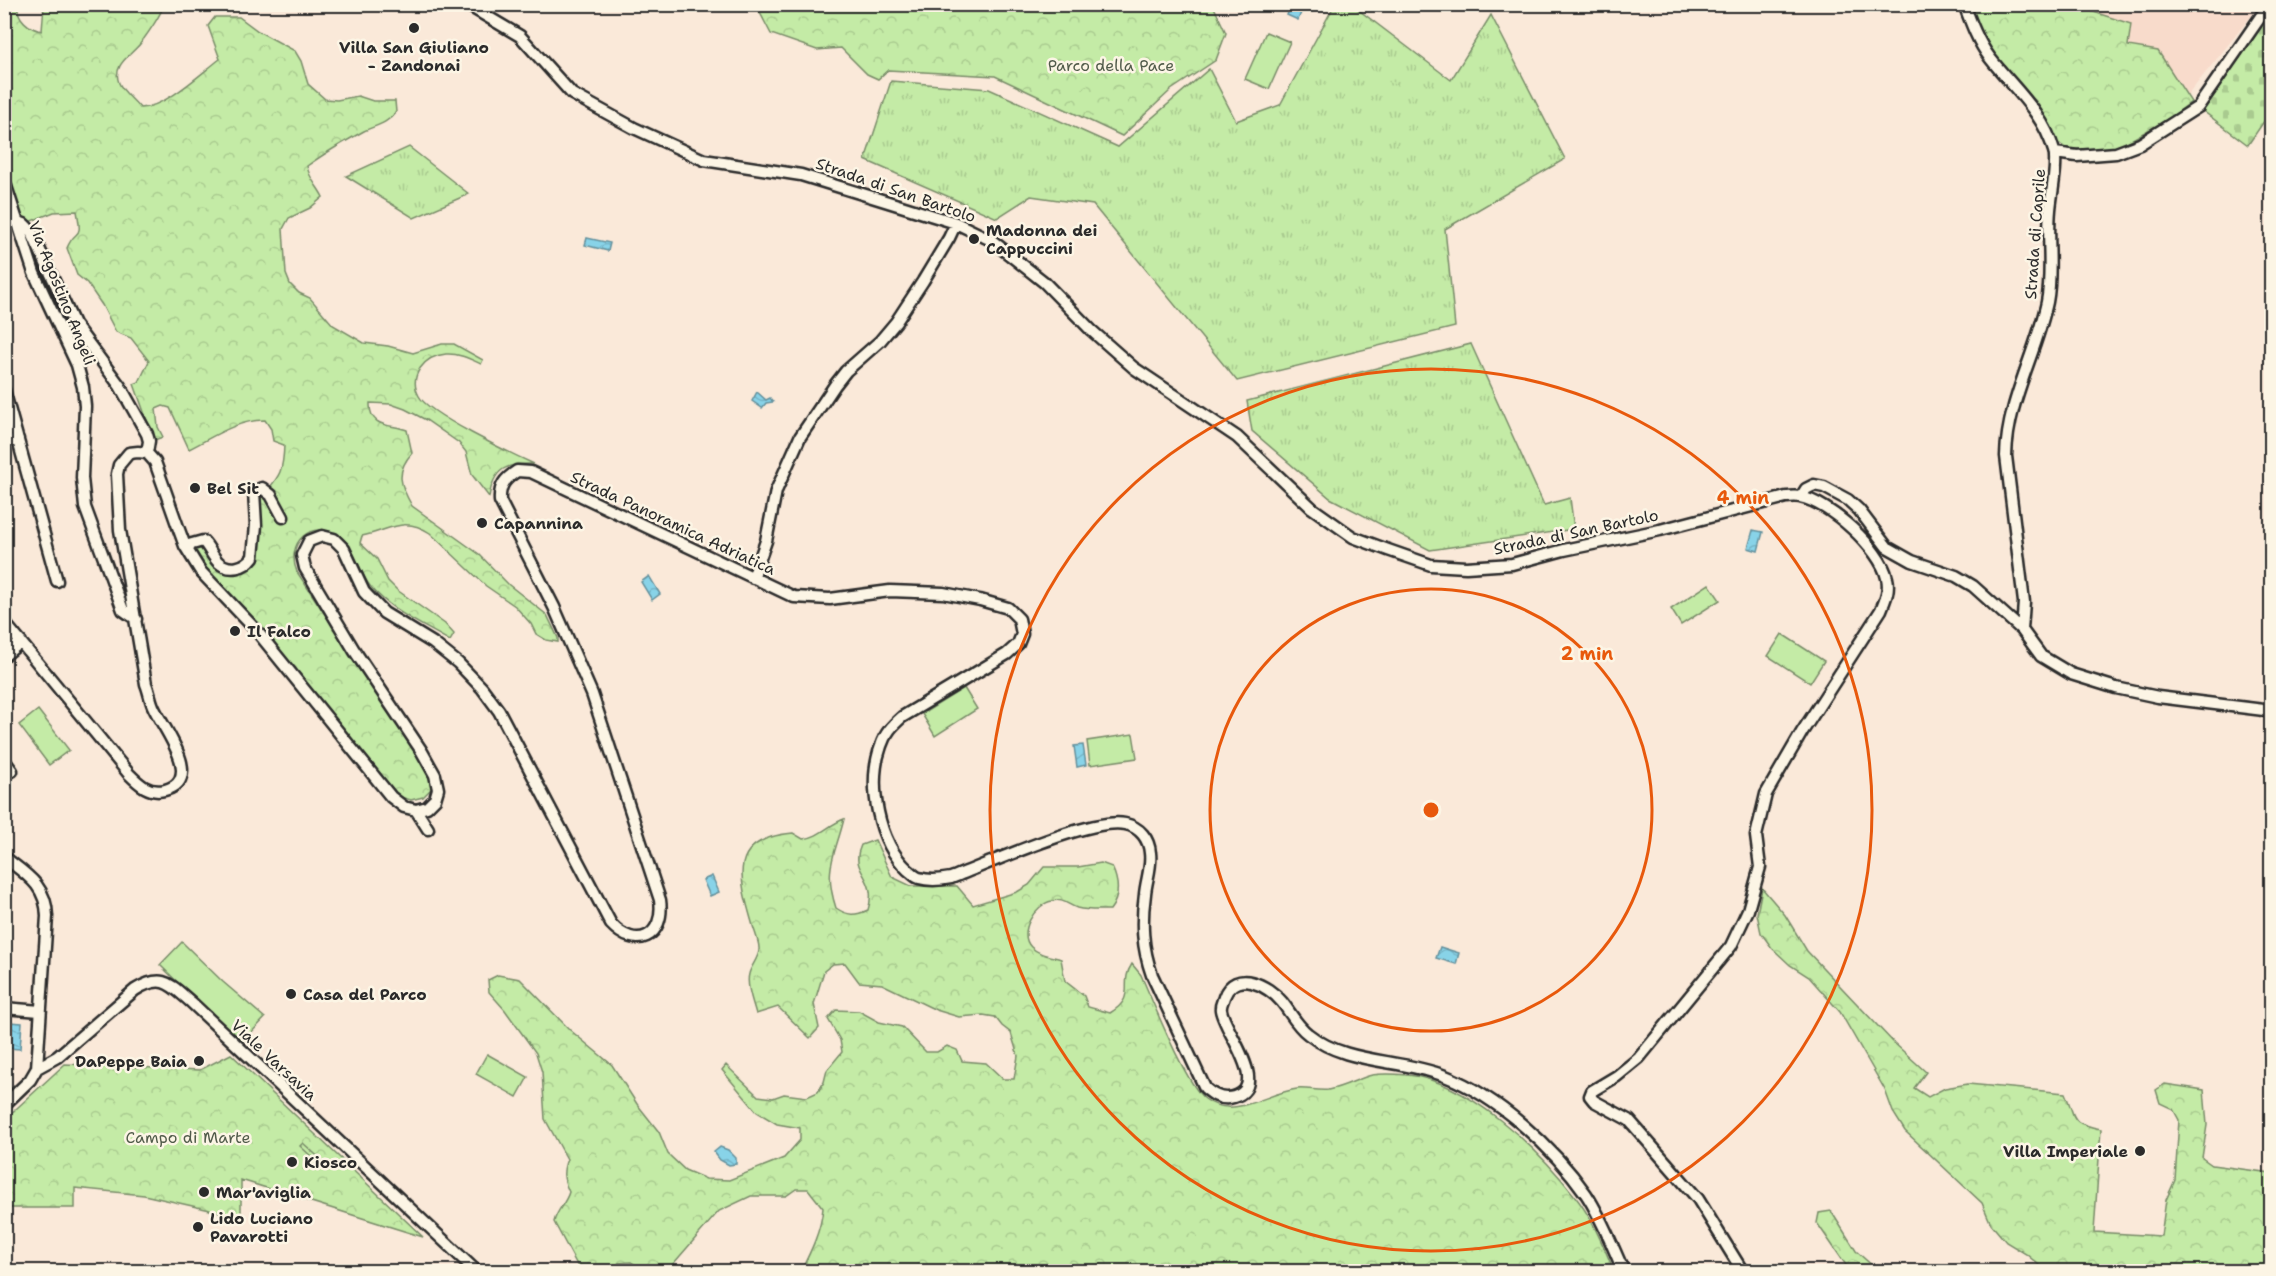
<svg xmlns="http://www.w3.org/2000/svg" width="2276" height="1276" viewBox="0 0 2276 1276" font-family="'Shantell Sans',sans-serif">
<defs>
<pattern id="grass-tufts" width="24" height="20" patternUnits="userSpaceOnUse" patternTransform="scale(1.5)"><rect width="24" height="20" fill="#c4eba6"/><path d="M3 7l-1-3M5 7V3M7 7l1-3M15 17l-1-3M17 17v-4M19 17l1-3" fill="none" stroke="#a9ca8f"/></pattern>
<pattern id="forest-crowns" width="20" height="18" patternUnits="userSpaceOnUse" patternTransform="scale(1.5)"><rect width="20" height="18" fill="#c4eba6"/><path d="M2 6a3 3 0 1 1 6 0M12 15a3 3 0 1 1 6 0" fill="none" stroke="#a9ca8f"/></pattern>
<pattern id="cemetery-stones" width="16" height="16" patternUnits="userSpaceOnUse" patternTransform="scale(1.5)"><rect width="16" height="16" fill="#c4eba6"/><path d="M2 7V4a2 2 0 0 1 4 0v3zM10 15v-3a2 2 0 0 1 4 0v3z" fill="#a9ca8f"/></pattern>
<pattern id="water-waves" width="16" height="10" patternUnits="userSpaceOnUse" patternTransform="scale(1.5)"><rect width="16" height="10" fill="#88d3e8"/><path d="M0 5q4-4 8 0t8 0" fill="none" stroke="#76b5c7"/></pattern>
</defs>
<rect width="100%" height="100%" fill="#fae9d9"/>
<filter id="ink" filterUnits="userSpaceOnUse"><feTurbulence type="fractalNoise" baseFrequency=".0167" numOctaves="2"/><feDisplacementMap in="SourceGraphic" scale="12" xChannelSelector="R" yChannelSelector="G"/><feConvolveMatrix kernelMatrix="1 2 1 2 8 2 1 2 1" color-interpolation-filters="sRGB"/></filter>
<g filter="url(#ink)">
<!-- built -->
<path fill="#f8dbcb" d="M2072,5H2260L2187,96L2158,51L2128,46L2131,24Z"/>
<!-- grass -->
<path fill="url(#grass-tufts)" stroke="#788b68" stroke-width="1.5" d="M1335,4L1352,5L1451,80L1491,15L1565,159L1445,229L1455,327L1237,381L1093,205L1031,196L997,218L865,160L891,81L989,89L1118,147L1209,69L1236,121L1280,105Z
M409,147L469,194L414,218L346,176Z
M1471,344L1544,505L1570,498L1574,529L1430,550L1330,498L1252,431L1247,401Z"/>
<!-- forest -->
<path fill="url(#forest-crowns)" stroke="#788b68" stroke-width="1.5" d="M4,5H18C16,18 29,29 42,31L44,5H164C159,18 149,32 140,44C130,56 112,65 119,83C122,91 134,100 140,108C166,107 199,75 220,59L208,26L215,17H239L258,31L295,51L301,61L308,84L325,99L337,100L358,96L373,101H395L396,112C387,124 377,125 364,131C344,142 325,153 307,166C309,179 317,185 323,197L310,208L289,218L283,229L286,274L290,284L299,293L310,298L333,325L364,343L388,346L413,353L442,344H454L483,360L481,364C470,359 458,353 446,354C424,356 408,376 419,396C428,414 512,454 534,464C506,463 494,468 489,497L472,475L466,452L459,443L426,420L405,409L391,404L370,403C369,428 390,424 407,430L412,453C395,472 400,485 412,506L479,554L509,585L547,615L558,638V642L546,640L536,634L531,624L515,606L486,586L430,533C403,515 389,531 362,536L360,543L377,559L388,581L397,590L445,624L454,634L450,641C423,625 391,611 370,586C359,572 355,546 339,536C311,518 285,543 297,572L421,760L432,781L431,789L423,797L411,800L400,797L362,753L289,661L204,570L191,547L201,546L218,566L241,571L255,564L260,532L258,502C277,477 283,478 284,445L273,441L271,429L265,420C237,420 213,437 189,449L170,408L163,406L156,409L158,427L163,437L154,440L134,384L139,382L149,361L131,338L116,332L102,305L87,283L77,275L67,248C76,226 83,243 77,211L54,212L29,222L23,219L4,165L5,114L9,93L4,57Z
M756,5H1213L1226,33L1216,60L1171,90L1122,136L995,76L888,70L878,79L867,74L841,48L817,50L771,34Z
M1970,5H2072L2131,24L2128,46L2158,51L2191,102L2170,118L2122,145L2108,149H2067L2057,142L2051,126L2040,108L1990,49L1978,27Z
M844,819C835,856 823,868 836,908C848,916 855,916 868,910C879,876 848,873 861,845L875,840L892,877L911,886H957L973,905L1017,892L1029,885L1044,867H1078L1101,863L1112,867C1119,882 1120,897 1110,910C1099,910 1088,911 1077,908C1068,905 1063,898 1052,901C1035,904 1017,933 1031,947C1039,955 1051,956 1061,959L1065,981L1084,996L1088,1007L1110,1013C1138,996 1118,985 1132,964L1141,975C1153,1002 1185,1083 1205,1099C1234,1121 1268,1092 1297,1089C1307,1088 1318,1091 1328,1090C1344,1087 1357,1079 1372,1075C1383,1073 1397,1074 1408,1075C1467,1081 1539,1149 1574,1195C1592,1217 1603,1245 1614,1271H801C811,1251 821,1231 823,1208L808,1189H796L786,1196H751L719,1211L667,1271H645L631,1262L619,1263L614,1271H584L576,1263L554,1222C557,1209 565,1205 569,1192C563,1179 562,1172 567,1159L545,1119L542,1072L536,1053L505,1010L489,992L488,980L498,975L520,979L570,1030L612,1065L637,1104L659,1132L668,1154L685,1170L706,1179L729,1180L784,1158L800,1140V1128L777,1124L757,1112L722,1070L726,1065L758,1096L773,1098L784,1094L807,1097L818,1092L824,1082L827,1070L842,1052L840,1040L828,1019L836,1010L859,1011L879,1022L902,1027L926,1052H937L947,1046L957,1050L962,1061L986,1063L1003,1079H1014L1018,1056L1011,1033L1002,1026L995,1017L983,1015L959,1017L936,1010L882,984L859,982L845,963L833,964L824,971L814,1004L819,1028L810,1038L778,1007L756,1014C753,1003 746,985 749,974C751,965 760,957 759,948C759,942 755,933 753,926C739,878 727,839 793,833L803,839C820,837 828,825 844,819Z
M1762,888L1785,915L1807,951L1893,1042L1926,1072L1914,1088L1928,1097L1945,1088L1968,1084L2065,1093C2077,1120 2068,1122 2101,1129L2094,1232L2161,1236L2166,1200L2175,1180L2179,1120L2173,1109L2160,1103L2156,1090L2165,1084L2204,1090L2207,1125L2202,1158L2212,1165L2271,1173V1271H2046L2026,1254L2006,1242L1991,1224L1982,1203L1905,1131L1893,1112L1885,1090L1840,1012L1809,977L1790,965L1772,948L1761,933L1757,914Z
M231,1054L423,1237L241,1180V1217L144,1195L75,1188V1208H5V1119L65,1064L200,1070Z
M1831,1211L1856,1251L1875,1268L1898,1270L1921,1266L1926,1271H1850L1817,1223L1819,1213Z"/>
<!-- cemetery -->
<path fill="url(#cemetery-stones)" stroke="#788b68" stroke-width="1.5" d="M2271,13V111L2248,145L2203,111Z"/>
<!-- pitch -->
<path fill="#c4eba6" stroke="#788b68" stroke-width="1.5" d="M1266,32L1290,42L1269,89L1245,79Z
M1709,584L1720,600L1681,625L1671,609Z
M1782,634L1824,661L1810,683L1768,656Z
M964,688L977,709L935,736L922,714Z
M38,710L69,750L49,765L19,725Z
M1133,734L1137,758L1090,765L1087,741Z
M182,942L223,982L265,1018L243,1041L201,1005L160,965Z
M487,1054L528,1077L517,1097L476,1074Z
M303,1143L326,1164L323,1167L300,1146Z"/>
<!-- water -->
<path fill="url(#water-waves)" stroke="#63909c" stroke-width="1.5" d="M1291,5H1304L1298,20L1287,15Z
M587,238L610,243L608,251L585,245Z
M757,392L766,400L770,398L773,402L766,403L762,408L752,401Z
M1753,530L1763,532L1758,551L1748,548Z
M649,576L660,594L652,600L641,582Z
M1083,745L1086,765L1077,767L1074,746Z
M712,876L719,892L710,896L703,880Z
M1440,947L1459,953L1456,964L1436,958Z
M9,1022L22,1023L20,1049L7,1048Z
M720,1147L728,1150L736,1158V1164L729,1165L720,1160L714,1152Z"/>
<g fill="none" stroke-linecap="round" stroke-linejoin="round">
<defs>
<path id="minor" d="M466,4L520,36L572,94L634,128L704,160L801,175L956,223L991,240L1044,282L1091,330L1134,368L1237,437L1312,508L1353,537L1388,550L1431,565L1466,567L1512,564L1564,550L1660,530L1786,497C1790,497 1795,496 1800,497C1829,502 1881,549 1887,578C1890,590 1885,600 1881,610L1802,732L1766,794L1756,836L1760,867L1748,910L1731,946L1639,1058L1617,1076L1592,1091L1590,1096L1594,1101L1629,1120L1698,1199L1743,1272
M1964,4C1971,23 1978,42 1990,58C2014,89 2043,112 2054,151C2058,163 2051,196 2050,210C2047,240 2053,272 2047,302C2036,354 2007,402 2006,456L2024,602L2022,630
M2055,153L2077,156L2116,153L2140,144L2198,107L2261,16L2272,5
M4,180L34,273L77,365L83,387L85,406L82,478L85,507L123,610L136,619
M16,221L24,224L31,231L74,324L120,386L147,434L149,441L147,453
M4,390L57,581
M4,442L18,439
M1801,497L1806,489L1814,485L1824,487L1848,500L1859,510L1887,547L1912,561L1956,576L1973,586L2022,630L2041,656L2071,674L2116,688L2158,697L2272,711
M185,546L203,541C209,547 212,556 218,562C229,572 245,568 253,557L256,525L254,492L262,488L271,495L283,517
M753,578L766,541L776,491L800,437L835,385L846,371L880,341L896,322L923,281L949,238L956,223
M4,622L129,774C139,784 149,794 165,790C206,779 161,726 153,706C150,699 149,691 146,684L120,530L117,474L119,465L129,453L138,452L147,453L155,462L178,527L185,546L201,572L256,630L391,797L404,807L416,810L427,807L435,799L438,789L435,775L421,750L354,650L305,568L302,555L309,541L322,536L334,539L344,549L364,592L384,613L433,643L458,663L482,688L499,711L611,924C636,951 665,937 660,900L592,694L554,607L500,501C499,485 505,479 517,471L531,472L794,597L830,599L890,591L943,593L980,600L1008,608L1019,619L1022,634L1018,644L1007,654L902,717C893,725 885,733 881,746C867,784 878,842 908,870C912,873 915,877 919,878C929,881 941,880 951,878C988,864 1091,817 1125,824C1140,827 1149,839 1150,853C1152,866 1146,881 1145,894C1141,923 1142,947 1152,975L1205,1088C1212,1094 1219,1099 1229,1098C1275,1090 1224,1032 1221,1010C1220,1005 1223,1001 1224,997C1235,968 1268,985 1282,1002C1290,1012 1297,1026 1308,1034C1347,1065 1399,1058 1445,1076C1497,1096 1554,1148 1586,1194C1602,1218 1612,1246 1624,1272
M4,656L21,642
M4,760L12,771
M416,810L428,829
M4,857C27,875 46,885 47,916L37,1068L30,1080L4,1105
M4,1008L40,1011
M37,1068L57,1057L135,990C163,973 170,984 191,1002L476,1271"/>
</defs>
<!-- minor casing -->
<use href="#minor" stroke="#2b2b2b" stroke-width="15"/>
<!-- minor -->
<use href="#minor" stroke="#fcf5e5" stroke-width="10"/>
</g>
</g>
<!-- distance rings -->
<g fill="none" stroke="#e8590c" stroke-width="3">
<circle cx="1431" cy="810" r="221"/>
<circle cx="1431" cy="810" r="441"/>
</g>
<!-- markers -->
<g fill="#2b2b2b" stroke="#fcf5e5" stroke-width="2">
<circle cx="414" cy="28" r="6"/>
<circle cx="974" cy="239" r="6"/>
<circle cx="195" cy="488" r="6"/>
<circle cx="482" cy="523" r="6"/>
<circle cx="235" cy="631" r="6"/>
<circle cx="291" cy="994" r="6"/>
<circle cx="199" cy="1061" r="6"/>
<circle cx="2140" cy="1151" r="6"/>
<circle cx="292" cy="1162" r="6"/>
<circle cx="204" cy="1192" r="6"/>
<circle cx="198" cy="1227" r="6"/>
</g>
<g text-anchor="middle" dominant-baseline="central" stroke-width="5" stroke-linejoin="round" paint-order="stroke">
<!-- poi labels -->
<g font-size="16" font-weight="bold" fill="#2b2b2b" stroke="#fcf5e5" text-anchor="start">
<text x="414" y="47" text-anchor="middle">Villa San Giuliano<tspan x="414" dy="18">- Zandonai</tspan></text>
<text x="986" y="230">Madonna dei<tspan x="986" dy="18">Cappuccini</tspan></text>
<text x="207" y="488">Bel Sit</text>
<text x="494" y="523">Capannina</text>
<text x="247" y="631">Il Falco</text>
<text x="303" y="994">Casa del Parco</text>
<text x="187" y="1061" text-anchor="end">DaPeppe Baia</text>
<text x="2128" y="1151" text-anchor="end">Villa Imperiale</text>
<text x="304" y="1162">Kiosco</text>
<text x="216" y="1192">Mar'aviglia</text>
<text x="210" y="1218">Lido Luciano<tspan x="210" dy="18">Pavarotti</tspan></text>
</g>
<!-- park labels -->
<g font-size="16" fill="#515b4a" stroke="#fcf5e5">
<text x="1111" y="65">Parco della Pace</text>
<text x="188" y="1137">Campo di Marte</text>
</g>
<!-- street labels -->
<g font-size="16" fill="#2b2b2b" stroke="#fcf5e5">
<text transform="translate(896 190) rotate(19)">Strada di San Bartolo</text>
<text transform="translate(2035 234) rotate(-86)">Strada di Caprile</text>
<text transform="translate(62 293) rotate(68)">Via Agostino Angeli</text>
<text transform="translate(673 523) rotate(25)">Strada Panoramica Adriatica</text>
<text transform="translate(1576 532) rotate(-12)">Strada di San Bartolo</text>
<text transform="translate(274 1060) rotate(43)">Viale Varsavia</text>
</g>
</g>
<circle cx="1431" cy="810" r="9" fill="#e8590c" stroke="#fcf5e5" stroke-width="3"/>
<g font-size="18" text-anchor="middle" font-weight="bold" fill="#e8590c" stroke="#fcf5e5" stroke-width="5" stroke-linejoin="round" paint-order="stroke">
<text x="1743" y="504">4 min</text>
<text x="1587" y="660">2 min</text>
</g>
<!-- margin -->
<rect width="2276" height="1276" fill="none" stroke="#fcf5e5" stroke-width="24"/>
<rect x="12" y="12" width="2252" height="1252" fill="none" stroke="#2b2b2b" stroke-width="2" filter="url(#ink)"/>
</svg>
